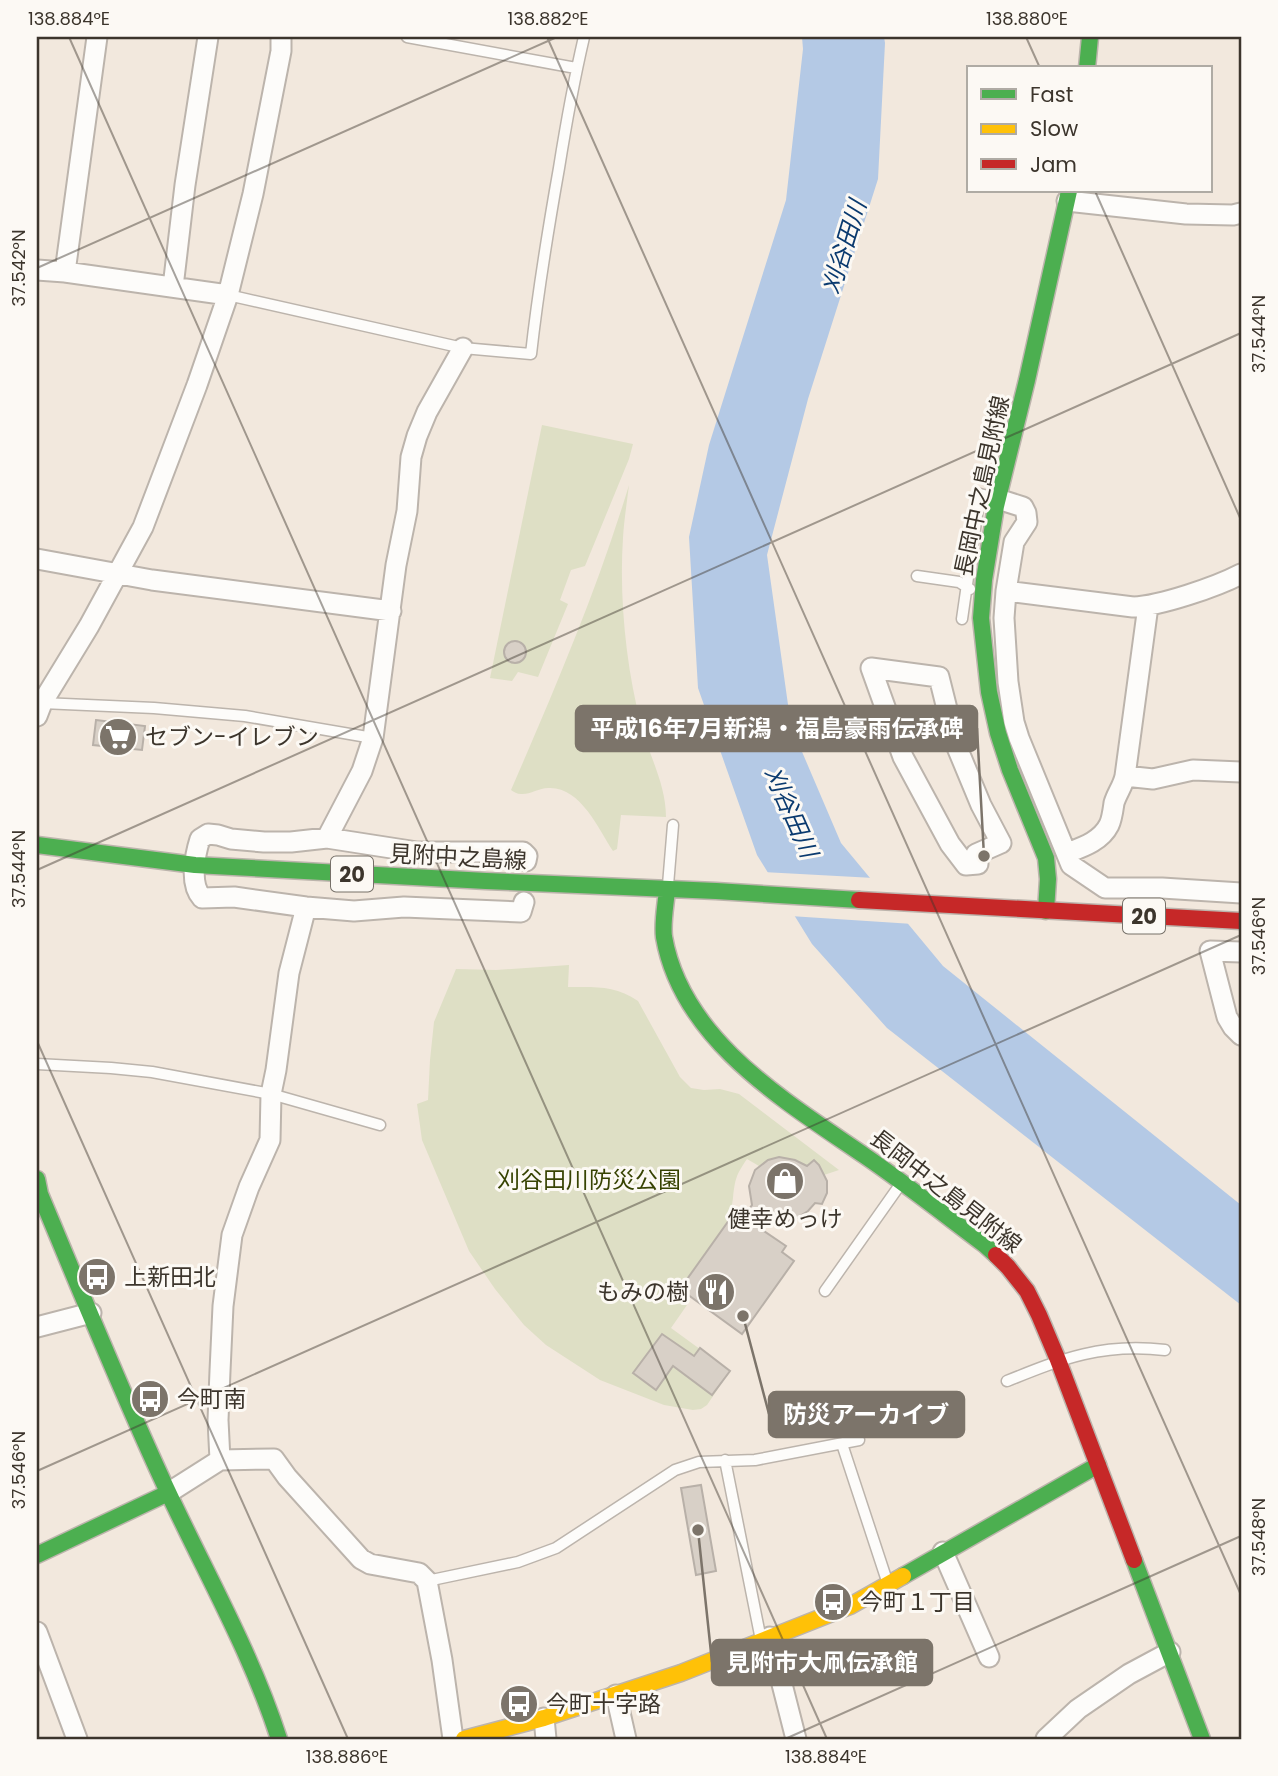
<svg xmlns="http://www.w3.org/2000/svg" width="1278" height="1776" viewBox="0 0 1278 1776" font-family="Poppins,'Noto Sans JP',sans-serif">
<rect width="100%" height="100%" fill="#f2e8dd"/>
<!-- green -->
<path fill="#dedfc5" d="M542,425L633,444L629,459L585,566L571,570L560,600L568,604L538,677L518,672L512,681L490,678Z
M629,485C627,502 624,520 623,538C619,597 626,667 641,724C649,756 666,784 666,817L621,815L617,849L613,851C598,828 580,786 548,788C539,788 529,795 521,794C517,794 514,792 511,790C554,691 598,588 629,485Z
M569,965L568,987C595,987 615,985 638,1001L680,1077L691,1088L704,1090L720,1089L739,1094L839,1170L824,1175L819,1165L814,1160L806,1167C791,1156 774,1153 759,1166L747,1159C736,1175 735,1179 733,1198C732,1205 731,1210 732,1216L680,1288L688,1295L683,1302L687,1305L671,1328L730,1371L707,1405L701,1409L693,1410L664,1405L600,1380L546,1345L524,1325L495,1289L469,1251L422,1140L417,1104L428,1100L430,1060L434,1022L456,969L496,970Z"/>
<!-- water -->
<path fill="#b4c9e5" d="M802,37H884L885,43L878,179L808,399L767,555L791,726L841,843L943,966L1241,1205V1305L887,1028L812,944L757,855L698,688L689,537L709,445L786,200L803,49Z"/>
<!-- pier -->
<path fill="#f2e8dd" d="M763,872L874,878L913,924L790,916Z"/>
<!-- building -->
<path fill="#d8d0c7" stroke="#b8b0a8" stroke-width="2" d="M504 652a11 11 0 1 1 22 0a11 11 0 1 1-22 0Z
M96,720L145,726L142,750L93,745Z
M779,1157L795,1160L807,1166L814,1160L819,1165L827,1181V1193L822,1204L815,1203L808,1211L795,1219L758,1227L786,1246L782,1252L794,1261L742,1334L680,1289L732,1216L739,1222L752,1205L749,1186L755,1170L768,1160Z
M662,1334L694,1356L700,1348L730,1371L712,1395L673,1366L656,1390L633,1373Z
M701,1485L716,1571L696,1575L681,1488Z"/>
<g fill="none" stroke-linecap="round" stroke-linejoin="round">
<defs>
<path id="lane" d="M407,37L576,68
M228,295L463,348L531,354C538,291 548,230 559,168C566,124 574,80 584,37
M917,576L959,582L970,589
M962,619L980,494L996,498
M42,703L154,708L245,716L373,738
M668,885L673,825
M37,1064L111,1068L152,1072L271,1094L380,1125
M825,1291L902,1182
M1007,1381C1064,1358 1102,1343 1165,1350
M842,1444L888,1584
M725,1460L761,1640
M427,1581L518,1562L556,1548L675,1470L699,1462L755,1460L859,1440"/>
<path id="street" d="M1067,201L1186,214L1233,215L1241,213
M37,270L65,272L228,295
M65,272L97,37
M173,287L185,185L208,37
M998,499L1023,507L1026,513L1027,522L1014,542L1006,591L1004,618L1008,682L1014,722L1019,738L1071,865L1105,888H1162L1241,893
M37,559L152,580L391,611
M1006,591L1133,607C1160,606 1216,587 1241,574
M871,668L939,677L956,745L981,805L1001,843L976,854L978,864L966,865L950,844L903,757Z
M37,716L42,703L89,626L143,527L197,385L228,295L253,194L281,51V37
M1125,776L1148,606
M327,838L362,771L373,738L396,565L407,511L411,457L417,436L427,412L463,348
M1067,853C1083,847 1101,841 1109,825C1112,819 1113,810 1114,803C1117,793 1123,786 1125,776L1153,779L1193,770L1241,772
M524,902L521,912L404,907L354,911L306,907L234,897L202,898C189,884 195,855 200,839L208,834L218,835L231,839L264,842H291L327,838L417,852H523L527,856L526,861
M1241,952L1210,951L1227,1017L1233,1027L1241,1035
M37,1327L91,1313
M220,1460L218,1420L220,1371L223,1306L232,1235L249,1187L270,1140L271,1094L276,1070L289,973L306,907
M168,1493L220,1460L274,1459L287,1477L361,1559L370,1564L419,1573L427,1581L442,1660L453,1739
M943,1552L989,1657
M37,1632L77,1739
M770,1637L796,1739
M616,1695L626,1739
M544,1718L546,1739
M1046,1739L1078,1709L1129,1674L1170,1652"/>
<path id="fast" d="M1087,68L1090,37
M37,845L195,865L486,881L716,891L859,900
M667,889C666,904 662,922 664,937C682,1040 785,1101 865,1156C906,1184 945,1215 985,1245L996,1255
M1046,911L1048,879L1046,858L1010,770L998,733L989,692L981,618L984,580L996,506L1027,380L1069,191
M37,1179L40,1194C82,1294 122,1394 168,1492C206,1574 251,1652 279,1739
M37,1555L168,1493
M1134,1560L1202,1739
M903,1576L1098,1465"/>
<path id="slow" d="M464,1739L544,1718L681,1673L850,1606L903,1576"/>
<path id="jam" d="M859,900L1241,921
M996,1255L1008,1267L1027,1291L1039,1315L1058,1360L1134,1560"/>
</defs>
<!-- lane casing -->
<use href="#lane" stroke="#bcb4ac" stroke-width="13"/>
<!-- street casing -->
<use href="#street" stroke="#bcb4ac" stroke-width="23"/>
<!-- fast casing -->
<use href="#fast" stroke="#bcb4ac" stroke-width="19"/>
<!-- slow casing -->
<use href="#slow" stroke="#bcb4ac" stroke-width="19"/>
<!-- jam casing -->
<use href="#jam" stroke="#bcb4ac" stroke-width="19"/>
<!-- lane -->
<use href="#lane" stroke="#fdfcfa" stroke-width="10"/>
<!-- street -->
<use href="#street" stroke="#fdfcfa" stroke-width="19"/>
<!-- fast -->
<use href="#fast" stroke="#4caf50" stroke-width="16"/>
<!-- slow -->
<use href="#slow" stroke="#ffc107" stroke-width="16"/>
<!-- jam -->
<use href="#jam" stroke="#c62828" stroke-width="16"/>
</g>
<!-- ticks -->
<path fill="none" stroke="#3c352c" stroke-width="2" stroke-opacity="0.45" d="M69,37L827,1739M547,37L1241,1595M1026,37L1040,68M1095,191L1241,520M37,268L557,37M37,870L1241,333M37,1041L348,1739M37,1471L1241,935M785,1739L1241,1536"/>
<!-- icons -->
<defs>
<symbol id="supermarket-disc" viewBox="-11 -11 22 22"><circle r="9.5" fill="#7c746a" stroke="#fcf9f4"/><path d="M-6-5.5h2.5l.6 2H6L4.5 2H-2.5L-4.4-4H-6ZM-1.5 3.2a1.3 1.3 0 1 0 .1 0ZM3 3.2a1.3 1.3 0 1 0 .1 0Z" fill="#fff"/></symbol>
<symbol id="shop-disc" viewBox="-11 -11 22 22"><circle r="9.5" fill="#7c746a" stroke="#fcf9f4"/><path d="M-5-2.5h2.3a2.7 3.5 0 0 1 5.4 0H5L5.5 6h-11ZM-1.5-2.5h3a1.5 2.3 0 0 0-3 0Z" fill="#fff"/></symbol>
<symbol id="bus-disc" viewBox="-11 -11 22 22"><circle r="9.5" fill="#7c746a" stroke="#fcf9f4"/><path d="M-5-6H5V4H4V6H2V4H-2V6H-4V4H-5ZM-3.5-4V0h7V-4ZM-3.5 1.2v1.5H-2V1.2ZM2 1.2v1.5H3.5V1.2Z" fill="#fff"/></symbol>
<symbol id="restaurant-disc" viewBox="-11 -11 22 22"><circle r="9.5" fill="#7c746a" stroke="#fcf9f4"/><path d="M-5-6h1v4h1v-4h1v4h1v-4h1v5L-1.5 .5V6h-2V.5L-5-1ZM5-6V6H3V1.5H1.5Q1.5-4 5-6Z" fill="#fff"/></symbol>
</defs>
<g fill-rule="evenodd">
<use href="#supermarket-disc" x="96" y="715" width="44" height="44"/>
<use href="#shop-disc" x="763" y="1159" width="44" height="44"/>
<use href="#bus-disc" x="75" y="1255" width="44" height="44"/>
<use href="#restaurant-disc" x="694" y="1270" width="44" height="44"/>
<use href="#bus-disc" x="128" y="1377" width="44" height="44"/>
<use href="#bus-disc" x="811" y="1580" width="44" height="44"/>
<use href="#bus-disc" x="497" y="1682" width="44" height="44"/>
</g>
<g text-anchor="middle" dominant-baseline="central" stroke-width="6" stroke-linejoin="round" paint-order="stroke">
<!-- shield labels -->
<g fill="#fcf9f4" stroke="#767068" stroke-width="2">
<rect x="331" y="856.5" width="42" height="35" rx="5"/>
<rect x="1123" y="898.5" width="42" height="35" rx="5"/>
</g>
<g font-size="21" font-weight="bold" fill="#3c352c">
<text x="352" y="874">20</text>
<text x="1144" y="916">20</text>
</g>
<!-- street labels -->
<g font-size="23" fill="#3c352c" stroke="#fcf9f4">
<text transform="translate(982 486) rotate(-78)">長岡中之島見附線</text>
<text transform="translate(458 857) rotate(3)">見附中之島線</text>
<text transform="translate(946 1191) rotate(38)">長岡中之島見附線</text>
</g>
<!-- poi labels -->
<g font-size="23" fill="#3c352c" stroke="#fcf9f4" text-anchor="start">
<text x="145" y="737">セブン-イレブン</text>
<text x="785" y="1219" text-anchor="middle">健幸めっけ</text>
<text x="124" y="1277">上新田北</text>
<text x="689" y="1292" text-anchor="end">もみの樹</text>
<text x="177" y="1399">今町南</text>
<text x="860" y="1602">今町１丁目</text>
<text x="546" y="1704">今町十字路</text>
</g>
<!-- park labels -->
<g font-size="23" fill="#374302" stroke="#fcf9f4">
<text x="589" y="1180">刈谷田川防災公園</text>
</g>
<!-- water labels -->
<g font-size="24" font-style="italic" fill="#0a3a6f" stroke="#fcf9f4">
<text transform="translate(844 247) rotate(-73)">刈谷田川</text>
<text transform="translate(791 812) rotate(66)">刈谷田川</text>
</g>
</g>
<!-- callouts -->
<path fill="none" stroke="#7c746a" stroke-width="2.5" d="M984 856L977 728M743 1316L769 1414M698 1530L712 1662"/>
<g fill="#7c746a" stroke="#fcf9f4" stroke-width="2.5">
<circle cx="984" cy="856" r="7"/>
<circle cx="743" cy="1316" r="7"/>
<circle cx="698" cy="1530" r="7"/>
</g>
<g fill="#7c746a" stroke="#7c746a" stroke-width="2.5">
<rect x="576" y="706" width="401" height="45" rx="7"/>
<rect x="769" y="1392" width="195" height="45" rx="7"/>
<rect x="712" y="1640" width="220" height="45" rx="7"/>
</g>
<g font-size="24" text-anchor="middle" font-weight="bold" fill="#fff">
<text x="777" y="737">平成16年7月新潟・福島豪雨伝承碑</text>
<text x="866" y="1423">防災アーカイブ</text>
<text x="822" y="1671">見附市大凧伝承館</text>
</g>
<!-- border -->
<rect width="1278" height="1776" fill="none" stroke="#fcf9f4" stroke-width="77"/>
<!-- legend -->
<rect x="967" y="66" width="245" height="126" fill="#fcf9f4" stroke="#afaba4" stroke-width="2"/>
<rect x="981" y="89" width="35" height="10" fill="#4caf50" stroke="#afaba4" stroke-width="2"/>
<text x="1030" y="102" font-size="21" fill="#3c352c">Fast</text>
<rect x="981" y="124" width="35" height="10" fill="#ffc107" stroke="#afaba4" stroke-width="2"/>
<text x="1030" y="136" font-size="21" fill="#3c352c">Slow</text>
<rect x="981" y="159" width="35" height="10" fill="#c62828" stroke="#afaba4" stroke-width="2"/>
<text x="1030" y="172" font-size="21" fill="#3c352c">Jam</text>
<rect x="38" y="38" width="1202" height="1700" fill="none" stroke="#3c352c" stroke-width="2.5"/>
<g font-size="18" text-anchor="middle" fill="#3c352c">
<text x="69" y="25">138.884°E</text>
<text x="548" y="25">138.882°E</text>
<text x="1027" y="25">138.880°E</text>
<text transform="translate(19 268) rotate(-90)" y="6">37.542°N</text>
<text transform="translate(1259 334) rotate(-90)" y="6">37.544°N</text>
<text transform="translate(19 869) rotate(-90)" y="6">37.544°N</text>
<text transform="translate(1259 936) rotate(-90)" y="6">37.546°N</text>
<text transform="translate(19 1470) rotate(-90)" y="6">37.546°N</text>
<text transform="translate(1259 1537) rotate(-90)" y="6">37.548°N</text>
<text x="347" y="1763">138.886°E</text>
<text x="826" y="1763">138.884°E</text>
</g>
</svg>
